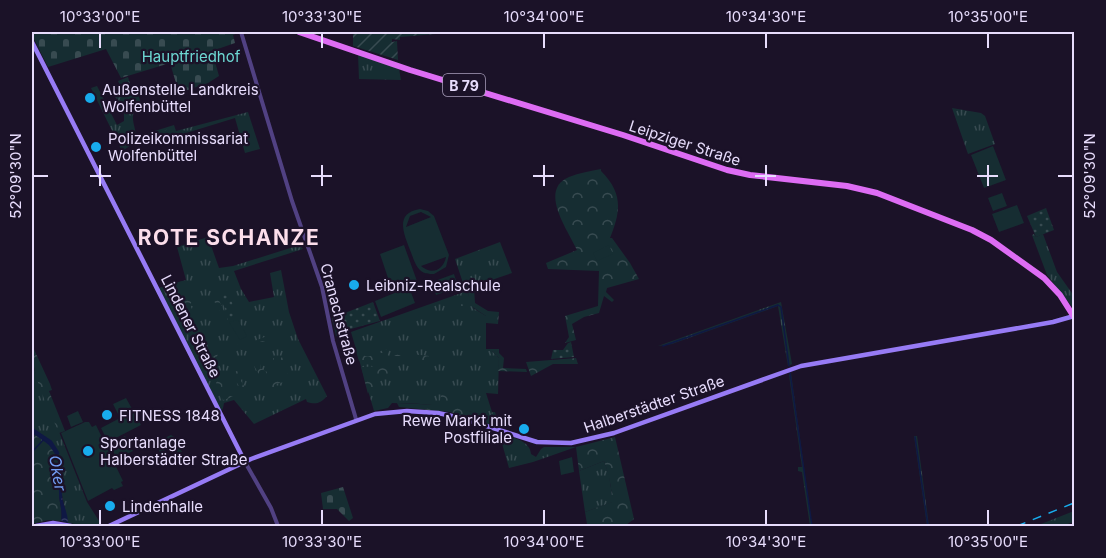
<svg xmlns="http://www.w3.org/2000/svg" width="1106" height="558" viewBox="0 0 1106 558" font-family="Inter,sans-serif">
<defs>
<pattern id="grass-tufts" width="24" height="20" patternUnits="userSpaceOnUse" patternTransform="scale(1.5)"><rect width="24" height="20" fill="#162d32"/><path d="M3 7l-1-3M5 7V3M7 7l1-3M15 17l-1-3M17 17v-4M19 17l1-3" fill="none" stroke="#384b51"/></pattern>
<pattern id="forest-crowns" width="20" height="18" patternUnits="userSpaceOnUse" patternTransform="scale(1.5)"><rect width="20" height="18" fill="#162d32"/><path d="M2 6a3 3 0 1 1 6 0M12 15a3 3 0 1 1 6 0" fill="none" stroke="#384b51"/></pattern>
<pattern id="cemetery-stones" width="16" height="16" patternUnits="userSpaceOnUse" patternTransform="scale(1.5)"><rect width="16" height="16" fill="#162d32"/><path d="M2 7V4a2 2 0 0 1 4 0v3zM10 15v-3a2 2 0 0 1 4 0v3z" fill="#384b51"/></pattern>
<pattern id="park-dots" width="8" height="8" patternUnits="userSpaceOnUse" patternTransform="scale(1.5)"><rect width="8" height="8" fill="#162d32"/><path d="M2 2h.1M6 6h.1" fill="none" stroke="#384b51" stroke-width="1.8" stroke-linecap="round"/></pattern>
<pattern id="garden-furrows" width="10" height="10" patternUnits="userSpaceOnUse" patternTransform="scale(1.5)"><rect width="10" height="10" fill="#162d32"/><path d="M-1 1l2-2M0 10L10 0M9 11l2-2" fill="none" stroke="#384b51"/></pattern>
<pattern id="water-ripples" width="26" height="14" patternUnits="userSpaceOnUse" patternTransform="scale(1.5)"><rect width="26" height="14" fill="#0f1844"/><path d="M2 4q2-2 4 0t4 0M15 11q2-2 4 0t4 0" fill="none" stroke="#323960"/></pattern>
</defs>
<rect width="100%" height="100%" fill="#1b1228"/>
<!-- grass -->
<path fill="url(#grass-tufts)" d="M358,54L399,69L401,80L359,79Z
M128,77L133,94L138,93L141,104C125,115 138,127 136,142L122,151L91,88L97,86L117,125L124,121V114L115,96L123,92L118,81Z
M952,108L981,113L985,116L995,144L968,154Z
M248,112L260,149L245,153L235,118L144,146L142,135L174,125L176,131Z
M1034,234L1036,237L1043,234L1057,272L1074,296V309L1047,275L1032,235Z
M208,237L219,268L233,266L300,245L303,249L234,271L241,289L249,302L274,297L270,273L281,270L289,312L298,339L327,396C321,403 316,405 307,402L306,399L254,424L234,400L224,403L223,408L221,412L158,288L186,280L177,247Z
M500,242L512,273L465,289L455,259Z
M467,291L473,308L486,316V350L492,351L499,358L498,394L486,393L492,412L490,417C458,407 427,403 392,403L388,408L374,411L351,332Z
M781,302L792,364L788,366L778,306L672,344L658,346Z
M32,364L87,502L101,524L88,526L68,523L62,495L61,467L37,434L32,430Z
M791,373L812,526H810L802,472L798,471V467H802L789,375Z
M499,433C511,437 530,440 531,454L536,457L541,449L544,447H576L533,462L509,468Z
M914,436H917L929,526H927Z
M604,461L609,475L613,502L585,512L579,471Z
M1074,511V522L1061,526H1036Z"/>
<!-- forest -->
<path fill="url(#forest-crowns)" d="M601,169V171C623,193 621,211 610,238H612L630,263L639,279L607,288L606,292L614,300L612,302L604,296L599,313L584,317L572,324L576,340L565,343L569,337L565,316L598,306L599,271L548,269L546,263L577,250C568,230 538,190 569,177C579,173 591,171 601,169Z
M183,281V286L176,289L180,301L173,306L163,286Z
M474,289L475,303L488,311L499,312L498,324L486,323V316L471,306L460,310L456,306L469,302L468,292Z
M217,296L229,322L241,340L247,336L252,342L267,336L270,342H256L254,349L241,350L214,301Z
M193,298L190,305L202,330V338L219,350L216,360L212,356L210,357L185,309L187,308L184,300Z
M32,345L50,384L52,390L49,391L65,431L59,433C47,404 31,376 32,345Z
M284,348L298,354V360L287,365L286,372L292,380L276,384L275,389L277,392L274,393L260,386L255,387V383L261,378L253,364L261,362L260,368L267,372L265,377L269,379L273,378L275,373L280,372V367L274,363L273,358L279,360L284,355Z
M355,348H359L365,356H374L378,353H384V348L387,350L389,379H387L386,375H367L369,381L375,382V388H370L368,394L361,367L386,366V363L359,361Z
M486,349H499V353L504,358L503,368L526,369L527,372L498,371L499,358L492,351H485Z
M391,352L429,356L427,359L420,361L421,371H419V363L403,360V356H391Z
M576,358L578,364H553L531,376L526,362Z
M241,369L242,373L241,381L244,386L251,387L252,390L246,393L242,391L237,383L227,380L222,386L228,395L233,397L223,400L216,383L218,380Z
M442,391L449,392L451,406L490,417L492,412H495L499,424L497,427L450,412L399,407L397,403L439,405Z
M32,433C64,451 58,459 59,493C59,503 63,510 61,521L48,520L32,524Z
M171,435L174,437L182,452L178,454L170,444L163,448L169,458L163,462L158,447V441Z
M615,437L634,519L626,525L587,524L585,512L612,502C612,488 609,475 604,461L579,471L576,447Z"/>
<!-- cemetery -->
<path fill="url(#cemetery-stones)" d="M32,32H238V33L233,35L235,43L212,51L219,76L208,83L179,93L170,63L121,78L106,49L48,67L32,35Z
M343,487L353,518L349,521L337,509H323L321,493Z"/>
<!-- park -->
<path fill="url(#park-dots)" d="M172,128L174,133L181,131L178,134L155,141L153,134Z
M1046,208L1054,230L1036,237L1027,216Z
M228,293L238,317L229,318L219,295Z
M373,302L380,321L347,330L336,336L332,318Z
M571,342L574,357L551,359L553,350H563L568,343Z"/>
<!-- garden -->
<path fill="url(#garden-furrows)" d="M353,32H436V34L400,37V40L392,39V42L397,41L398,60L353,46Z"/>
<!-- pitch -->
<path fill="#162d32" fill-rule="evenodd" d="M993,146L1006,180L984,188L971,155Z
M1002,193L1007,206L993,211L988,198Z
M1017,205L1024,223L999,232L992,214Z
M420,209L428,211L434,216L449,255L446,267L434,274C429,274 425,274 421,271C415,266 413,257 410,250C404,234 394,213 420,209ZM421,212L431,217L406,227L410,216ZM446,257C443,271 431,275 421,266Z
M404,245L417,281L392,290L380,254Z
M609,245L613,254L597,261L593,253Z
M454,274L458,287L436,295L432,282Z
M409,287L415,303L381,317L375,301Z
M238,320L247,336L240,340L229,322Z
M126,398L141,425L108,442L101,428L120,418L113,404Z
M78,411L83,422L71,427L67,416Z
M85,422H89L92,427L96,425L123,481L121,482L123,486L114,490L112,488L88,501L61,433Z
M125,436L133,451L117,459L109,444Z
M572,457L574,472L561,475L559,461Z"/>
<!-- water -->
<path fill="url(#water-ripples)" d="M32,430C67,454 59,455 62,494C62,504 68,512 68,523L61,521C63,510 59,503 59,493C58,456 65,454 32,433Z"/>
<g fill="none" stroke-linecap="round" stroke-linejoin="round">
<!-- stream -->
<path stroke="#0f1844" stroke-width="1.5" d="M663,346L778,305L781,307L789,366
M790,373L812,526
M915,437L928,526
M32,452L45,438"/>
<!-- river -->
<path stroke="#0f1844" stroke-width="4.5" d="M32,430L50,442L57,453"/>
<!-- tertiary -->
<path stroke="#514183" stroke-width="4" d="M241,32L292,201L322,287L333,341L356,419
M245,462L271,508L278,526"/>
<!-- secondary -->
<path stroke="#977bf5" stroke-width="4.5" d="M32,42L245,462
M36,526L53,523L71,526
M109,526L251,459L375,414L407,411L438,413L461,418L537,442L571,443L614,433L801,366L1053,322L1074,316"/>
<!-- primary -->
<path stroke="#dd6cf3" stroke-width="6" d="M299,32L410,70L623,135L727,170L750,175L847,186L877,193L972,230L991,240L1044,278L1060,295L1074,317"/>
<!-- rail -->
<path stroke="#18aced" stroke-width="1.5" stroke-dasharray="9 8" stroke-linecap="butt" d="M1017,526L1074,503"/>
</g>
<!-- ticks -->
<path fill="none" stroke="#e7dcfc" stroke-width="2" d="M100,33V48M322,33V48M544,33V48M766,33V48M988,33V48M100,165V186M322,165V186M544,165V186M766,165V186M988,165V186M33,176H48M90,176H111M311,176H332M533,176H554M755,176H776M977,176H998M1058,176H1073M100,510V525M322,510V525M544,510V525M766,510V525M988,510V525"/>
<!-- markers -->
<g fill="#18aced" stroke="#1b1228" stroke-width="2">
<circle cx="90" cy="98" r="6"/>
<circle cx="96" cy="147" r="6"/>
<circle cx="354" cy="285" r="6"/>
<circle cx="107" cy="415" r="6"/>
<circle cx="524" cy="429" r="6"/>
<circle cx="88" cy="451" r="6"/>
<circle cx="110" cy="506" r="6"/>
</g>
<g text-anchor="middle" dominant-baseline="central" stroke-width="4.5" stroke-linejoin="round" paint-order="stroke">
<!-- shield labels -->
<rect fill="#1b1228" stroke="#aa9fbc" stroke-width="1.5" x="443" y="74" width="42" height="22" rx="4.5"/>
<g font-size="14" font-weight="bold" fill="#e7dcfc">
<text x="464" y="85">B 79</text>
</g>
<!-- park labels -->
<g font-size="15" fill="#6dd8d3" stroke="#1b1228">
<text x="191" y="56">Hauptfriedhof</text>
</g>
<!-- poi labels -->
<g font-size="15" fill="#e7dcfc" stroke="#1b1228" text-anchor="start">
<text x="102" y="89">Außenstelle Landkreis<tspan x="102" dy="17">Wolfenbüttel</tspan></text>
<text x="108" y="138">Polizeikommissariat<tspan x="108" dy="17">Wolfenbüttel</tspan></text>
<text x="366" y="285">Leibniz-Realschule</text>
<text x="119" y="415">FITNESS 1848</text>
<text x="512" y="420" text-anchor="end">Rewe Markt mit<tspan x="512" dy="17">Postfiliale</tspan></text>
<text x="100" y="442">Sportanlage<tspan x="100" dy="17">Halberstädter Straße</tspan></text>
<text x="122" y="506">Lindenhalle</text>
</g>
<!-- street labels -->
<g font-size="15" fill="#e7dcfc" stroke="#1b1228">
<text transform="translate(685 143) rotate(18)">Leipziger Straße</text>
<text transform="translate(339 314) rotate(75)">Cranachstraße</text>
<text transform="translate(191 326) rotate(63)">Lindener Straße</text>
<text transform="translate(654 404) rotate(-19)">Halberstädter Straße</text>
</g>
<!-- water labels -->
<g font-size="16" font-style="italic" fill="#739ef4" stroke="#1b1228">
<text transform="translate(58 473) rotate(80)">Oker</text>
</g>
<!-- district labels -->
<g font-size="21" font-weight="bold" letter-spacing="1.5" fill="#fcdeeb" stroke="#1b1228">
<text x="229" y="237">ROTE SCHANZE</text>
</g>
</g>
<!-- border -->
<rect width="1106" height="558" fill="none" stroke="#1b1228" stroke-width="66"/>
<rect x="33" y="33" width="1040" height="492" fill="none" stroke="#e7dcfc" stroke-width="2"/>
<g font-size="15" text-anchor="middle" fill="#e7dcfc">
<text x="100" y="22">10°33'00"E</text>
<text x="322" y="22">10°33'30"E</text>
<text x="544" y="22">10°34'00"E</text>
<text x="766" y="22">10°34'30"E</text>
<text x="988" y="22">10°35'00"E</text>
<text transform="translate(16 176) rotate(-90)" y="5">52°09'30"N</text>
<text transform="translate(1090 176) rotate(-90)" y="5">52°09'30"N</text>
<text x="100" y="547">10°33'00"E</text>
<text x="322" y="547">10°33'30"E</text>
<text x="544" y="547">10°34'00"E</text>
<text x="766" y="547">10°34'30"E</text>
<text x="988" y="547">10°35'00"E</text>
</g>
</svg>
